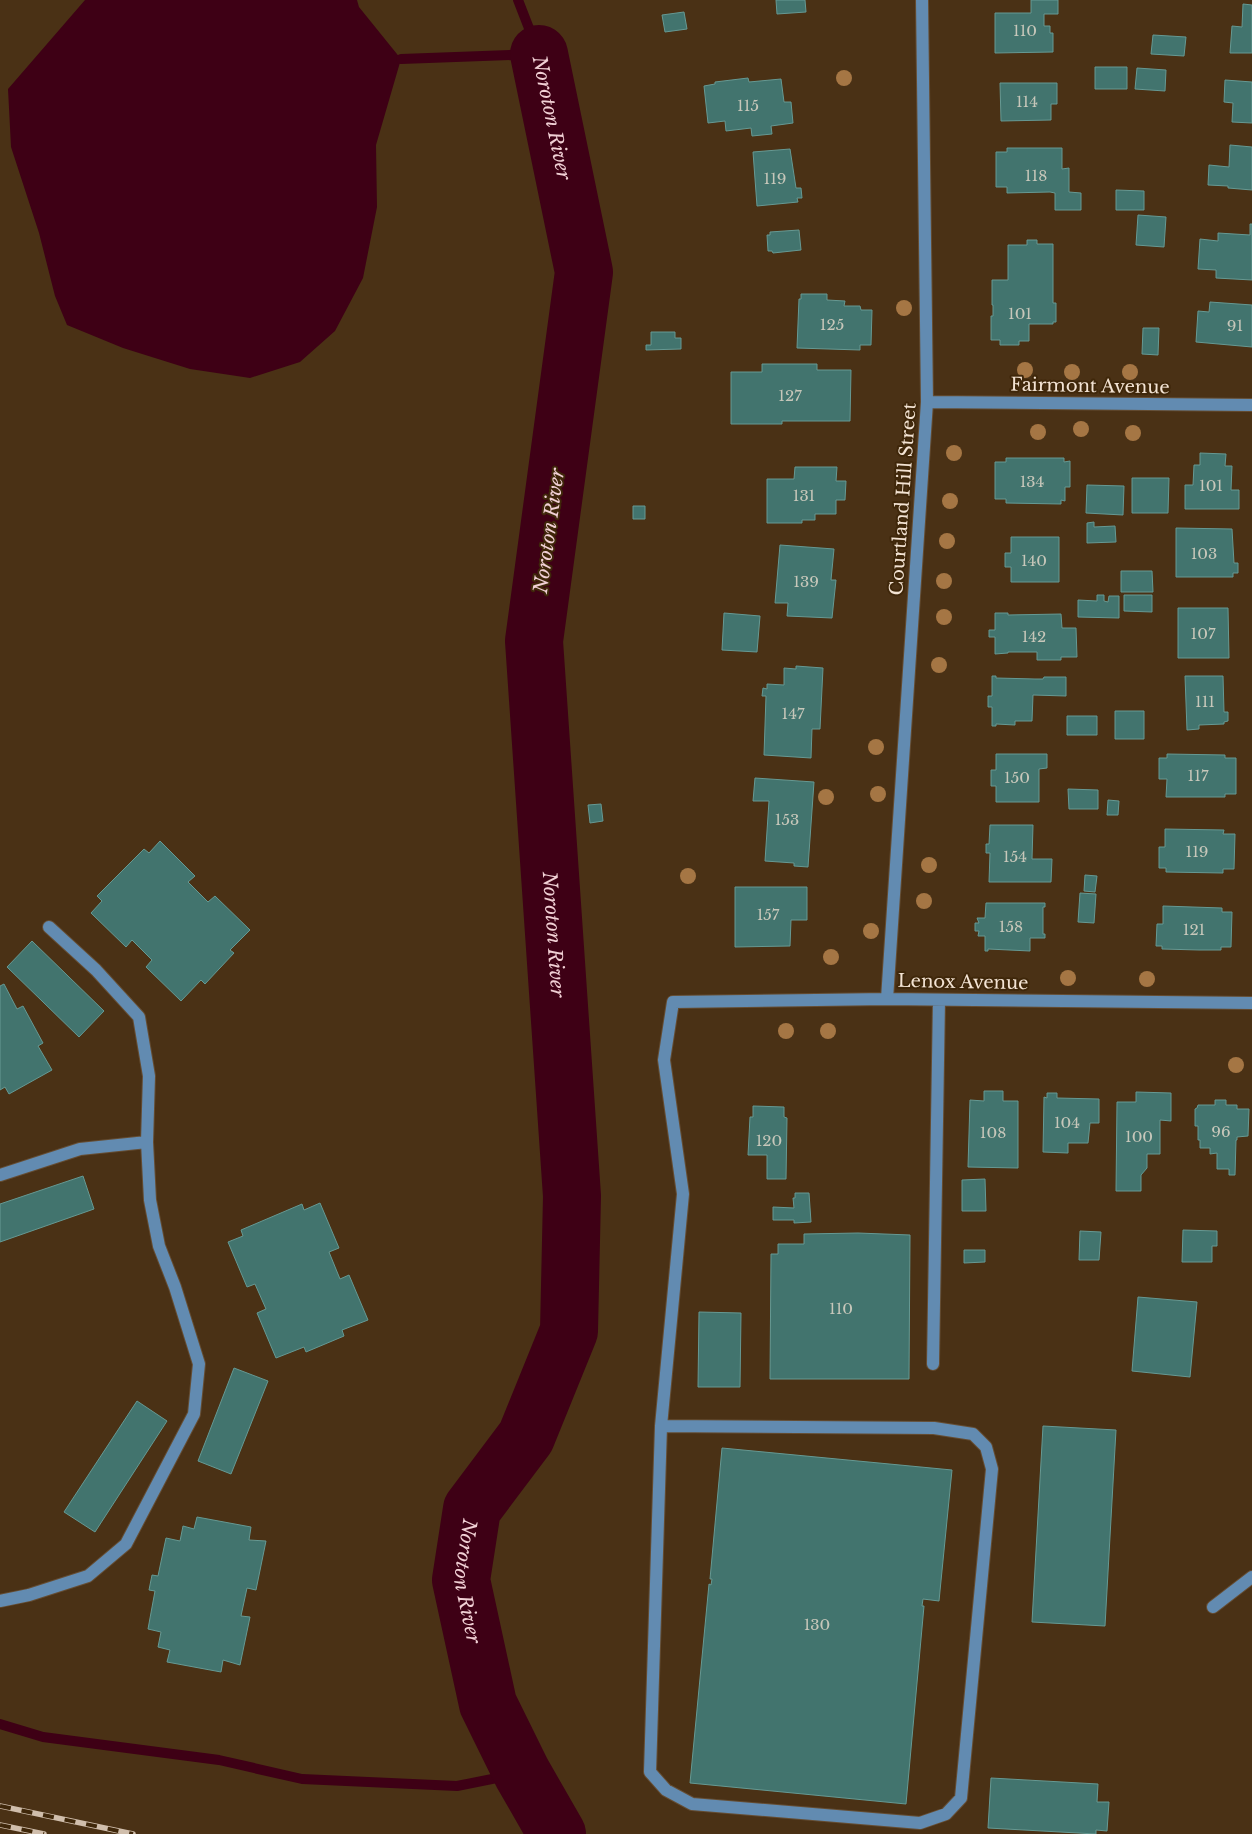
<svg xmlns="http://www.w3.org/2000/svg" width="1252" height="1834" viewBox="0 0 1252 1834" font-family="'Libre Baskerville',serif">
<rect width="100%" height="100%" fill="#4a3115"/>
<!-- water -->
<path fill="#3e0015" d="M85,0H357L359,7L401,59L376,145L377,207L363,278L335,331L300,362L250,378L190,369L123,348L67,325L55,296L39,233L11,147L8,89Z"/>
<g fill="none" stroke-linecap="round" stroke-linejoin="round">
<!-- stream -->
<path stroke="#3e0015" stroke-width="10" d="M401,59L539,54L518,0
M0,1724L43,1737L219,1760L302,1779L457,1786L522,1773"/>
<!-- river -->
<path stroke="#3e0015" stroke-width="58" id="s1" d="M539,54L584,272L534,641L572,1196L569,1331L526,1437L472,1509L461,1580L488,1704L522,1773L557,1834"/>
</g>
<!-- building -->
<path fill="#42746e" stroke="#669993" d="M776,0H805L806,12L777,14Z
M1031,0H1058V14H1044V26H1050V33H1053V52L995,53V13H1031Z
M1243,4L1252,5V53H1230L1232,26L1242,27Z
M684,12L687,29L665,32L662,15Z
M1153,35L1186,37L1184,56L1151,54Z
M1095,67H1127V89H1095Z
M1137,68L1166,70L1165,91L1135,89Z
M748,78L749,82L781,79L784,102H791L793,123L771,126L772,134L752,136L751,128L726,131L725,121L708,123L704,86L715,84V82Z
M1225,80L1252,82V123L1232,122L1233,103L1224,102Z
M1000,83H1057V104H1051V120L1001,121Z
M1230,145L1252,147V190L1228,188V186L1208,185L1209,165L1229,167Z
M1007,148H1062V169L1069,168V192L1081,193V210H1055V193L1050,192L1007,193V187H996V152H1007Z
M790,149L796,188H801L802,198H797L798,202L757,206L753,152Z
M1116,190L1144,191V210H1116Z
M1138,215L1166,217L1164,247L1136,245Z
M1250,224H1252V280L1216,278V270L1198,269L1200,239L1218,241V233L1250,235Z
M799,230L801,250L773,253L772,251H768L767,235H770V232Z
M1027,240H1037V244H1053V303H1056V322H1053V324H1029V341H1019V345H1000V340H991V316H993V305H992V280H1008V245H1027Z
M801,294H827V300L845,301L844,306H860L861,310H872L871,345H860V350L797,348L799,299H801Z
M1210,302L1252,305V347L1196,342L1198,311L1209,312Z
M1143,328H1159L1158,355L1142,354Z
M651,332H675V338H681V349L646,350V345H651Z
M762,364H817V370H851L850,421H782V424H731V372H762Z
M1200,453L1226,454L1225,466H1232L1231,490H1239V509H1185V485H1193L1194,465H1200Z
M1006,458H1064V462L1070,461V487H1065V501L1061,500V504L1006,503V499H995V462H1006Z
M795,467H837L836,481H846L845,500H836V514H815V520H802V523H767V479H794Z
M1132,478H1169L1168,513H1132Z
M1087,485L1124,486L1123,515L1086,513Z
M633,506H645V519H633Z
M1094,522V527L1115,526L1116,542L1087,543V523Z
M1176,528L1232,529L1234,563H1238V573H1233V577H1176Z
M1011,537H1059V582H1011V567H1005V553H1011Z
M780,545L834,549L831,580H836L832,618L787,616L788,603H775Z
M1121,571H1152L1153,592H1121Z
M1097,595H1104V601L1108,602L1109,596H1119V618L1078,617V600L1097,601Z
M1124,595H1152V612L1124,611Z
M1178,608H1228L1229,658H1178Z
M724,613L760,616L757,652L722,650Z
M995,613H1008V615L1061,614L1062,628H1076L1077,657H1061V660H1037V652H1008V653L995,654V637H989V630H995Z
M796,666L823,668L820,729H812L811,758L764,755L766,696H762L763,688L767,689V684L784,685V668L796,669Z
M992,676H996V678L1035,679H1043L1044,677H1066V696L1033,695L1032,721H1015V725L996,724V726H992V707H988V696H992Z
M1185,676H1223L1224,712H1228V721L1224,722V724L1199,725V729L1187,730Z
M1115,711H1144V739H1115Z
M1067,716H1097V735H1067Z
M996,754H1047V768L1039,769V802H996V786H991V770H996Z
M1167,754L1225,755V758H1236V794H1225V797H1166L1167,779H1159V758H1167Z
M755,778L814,782L808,867L794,866V863L765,861L769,801H753Z
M1068,789L1098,790V809H1069Z
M1108,800L1119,801L1118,815H1107Z
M601,804L603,821L590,823L588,805Z
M990,825H1033L1032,859H1052L1051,882H989L990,853H986V844H989Z
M1165,829L1224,830L1223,834H1235L1234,869H1223V873L1166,872V868H1159V847H1165Z
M160,841L195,876L188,882L208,902L215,896L250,930L230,950L234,953L205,984L201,980L181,1001L146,967L152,960L132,940L126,947L91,913L102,901L97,896L144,849L149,853Z
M1085,875L1097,876L1095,892L1084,891Z
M735,887H807V920H791L790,946L735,947Z
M1080,893L1096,894L1094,923L1078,922Z
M986,903H1045V907H1043V934H1045V938H1030V951L988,949V951H985V936H978L979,931H975V923H979L977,918H985Z
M1163,906L1222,908V912H1232L1231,947H1221V950H1199L1162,949V946H1156L1157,924H1163Z
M32,941L104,1011L79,1037L7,967Z
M4,984L17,1009L23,1006L43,1043L38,1046L52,1070L9,1094L5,1087L0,1090V986Z
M984,1091H1003V1101H1018V1168L968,1167L970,1100L984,1101Z
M1136,1092L1171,1093V1121L1160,1120V1154H1147V1168L1141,1175V1191H1116L1117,1102H1136Z
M1047,1093H1057V1098L1099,1099V1123H1090L1088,1143H1068V1153L1043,1152L1044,1097L1047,1098Z
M1215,1100H1226V1105H1237V1109H1249L1248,1136L1237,1137V1140H1236L1235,1175H1229V1169H1217V1153L1210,1154V1148H1200V1140H1198V1126H1195V1109L1197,1108L1198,1105H1215Z
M753,1106L784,1107V1117L787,1118L786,1179H767V1155H748L750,1117H753Z
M83,1176L94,1209L0,1242V1204Z
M985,1179L986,1211H962V1180Z
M795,1193H809L811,1222L794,1223V1220H773V1207L794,1208L793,1198H795Z
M320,1203L339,1248L329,1252L340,1279L349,1275L368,1320L342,1330L344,1336L306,1352L304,1347L276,1358L257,1313L266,1309L255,1284L247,1287L228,1242L243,1236L241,1230L302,1204L304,1210Z
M1183,1230L1217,1231V1246H1212V1262H1182Z
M1080,1231L1101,1232L1099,1260H1079Z
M858,1233L910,1235L909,1379H770L771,1254H778V1244H804V1234Z
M964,1250H985V1262L964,1263Z
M1138,1297L1197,1302L1190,1377L1132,1371Z
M699,1312L741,1313L740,1387H698Z
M234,1368L268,1381L231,1474L198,1461Z
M137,1401L167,1421L95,1532L64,1512Z
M1043,1426L1116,1430L1105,1626L1032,1622Z
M722,1448L952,1470L939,1601L923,1599L922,1606H924L906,1804L690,1783L709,1584L711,1585L712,1579H710Z
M197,1517L251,1527L249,1540L266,1541L256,1590L247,1588L241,1616L250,1617L240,1665L223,1660L221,1672L167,1662L170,1650L158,1647L161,1632L148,1629L155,1591L149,1590L152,1575L158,1576L166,1538L180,1541L183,1526L194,1529Z
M991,1778L1098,1784L1097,1802H1109L1107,1831L1096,1830V1834L988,1828Z"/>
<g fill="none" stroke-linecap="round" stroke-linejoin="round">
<defs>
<path id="minor" d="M927,402L1252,405
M887,999L927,402L922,0
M0,1175L80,1149L147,1142
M933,1364L939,1000
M661,1426L934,1428L973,1434L986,1447L992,1469L961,1798L946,1814L920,1823L692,1804L666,1790L650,1772L661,1426L683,1194L664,1060L673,1002L887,999L1252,1003
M0,1601L29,1595L88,1576L126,1544L194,1414L199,1364L175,1287L159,1246L150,1200L147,1142L149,1076L139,1017L96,970L49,927
M1213,1607L1252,1577"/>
</defs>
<!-- minor casing -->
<use href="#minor" stroke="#654d33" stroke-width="14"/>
<!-- minor -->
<use href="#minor" stroke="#628bb1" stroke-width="12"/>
<defs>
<path id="rail" d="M0,1806L133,1834
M0,1825L44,1834"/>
</defs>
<!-- rail casing -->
<use href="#rail" stroke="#d0beac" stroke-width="5.5"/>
<!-- rail -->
<use href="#rail" stroke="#3f270a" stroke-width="4" stroke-dasharray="11" stroke-linecap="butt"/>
</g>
<!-- trees -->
<g fill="#a57644">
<circle cx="844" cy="78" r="8"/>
<circle cx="904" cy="308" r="8"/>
<circle cx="1025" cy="370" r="8"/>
<circle cx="1072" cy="372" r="8"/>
<circle cx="1130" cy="372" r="8"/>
<circle cx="1081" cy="429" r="8"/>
<circle cx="1038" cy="432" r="8"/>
<circle cx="1133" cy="433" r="8"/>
<circle cx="954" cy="453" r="8"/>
<circle cx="950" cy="501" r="8"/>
<circle cx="947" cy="541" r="8"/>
<circle cx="944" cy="581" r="8"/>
<circle cx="944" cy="617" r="8"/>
<circle cx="939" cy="665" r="8"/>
<circle cx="876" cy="747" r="8"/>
<circle cx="878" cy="794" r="8"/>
<circle cx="826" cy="797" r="8"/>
<circle cx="929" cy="865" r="8"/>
<circle cx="688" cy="876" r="8"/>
<circle cx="924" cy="901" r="8"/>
<circle cx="871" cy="931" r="8"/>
<circle cx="831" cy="957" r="8"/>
<circle cx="1068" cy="978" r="8"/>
<circle cx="1147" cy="979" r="8"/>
<circle cx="786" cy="1031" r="8"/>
<circle cx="828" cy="1031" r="8"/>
<circle cx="1236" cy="1065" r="8"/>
</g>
<g text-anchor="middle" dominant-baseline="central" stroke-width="4" stroke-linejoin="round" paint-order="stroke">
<!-- number labels -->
<g font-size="15" fill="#c7c7ba">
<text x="1025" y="30">110</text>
<text x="1027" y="101">114</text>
<text x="748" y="105">115</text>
<text x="1036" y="175">118</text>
<text x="775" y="178">119</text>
<text x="1020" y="313">101</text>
<text x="832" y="324">125</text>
<text x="1235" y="325">91</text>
<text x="790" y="395">127</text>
<text x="1032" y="481">134</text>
<text x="1211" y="485">101</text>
<text x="804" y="495">131</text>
<text x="1204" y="553">103</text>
<text x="1034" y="560">140</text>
<text x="806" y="581">139</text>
<text x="1203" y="633">107</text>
<text x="1034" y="636">142</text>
<text x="1205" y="701">111</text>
<text x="793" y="713">147</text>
<text x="1198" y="775">117</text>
<text x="1017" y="777">150</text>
<text x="787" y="819">153</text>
<text x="1197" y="851">119</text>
<text x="1015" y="856">154</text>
<text x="768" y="914">157</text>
<text x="1011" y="926">158</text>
<text x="1194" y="929">121</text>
<text x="1067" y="1122">104</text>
<text x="1221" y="1131">96</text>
<text x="993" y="1132">108</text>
<text x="1139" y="1136">100</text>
<text x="769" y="1140">120</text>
<text x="841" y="1308">110</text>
<text x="817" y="1624">130</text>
</g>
<!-- street labels -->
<g font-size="18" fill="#f3e3d3" stroke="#3f270a">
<text transform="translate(1090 386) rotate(1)">Fairmont Avenue</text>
<text transform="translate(903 499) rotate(-86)">Courtland Hill Street</text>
<text transform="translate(963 982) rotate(1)">Lenox Avenue</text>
</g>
<!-- water labels -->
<g font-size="19" font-style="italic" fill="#f1d0d5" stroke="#3f270a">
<text stroke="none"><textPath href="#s1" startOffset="65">Noroton River</textPath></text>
<text transform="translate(549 531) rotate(-82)">Noroton River</text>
<text stroke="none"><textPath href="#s1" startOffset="889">Noroton River</textPath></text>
<text stroke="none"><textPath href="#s1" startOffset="1564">Noroton River</textPath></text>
</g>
</g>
</svg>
